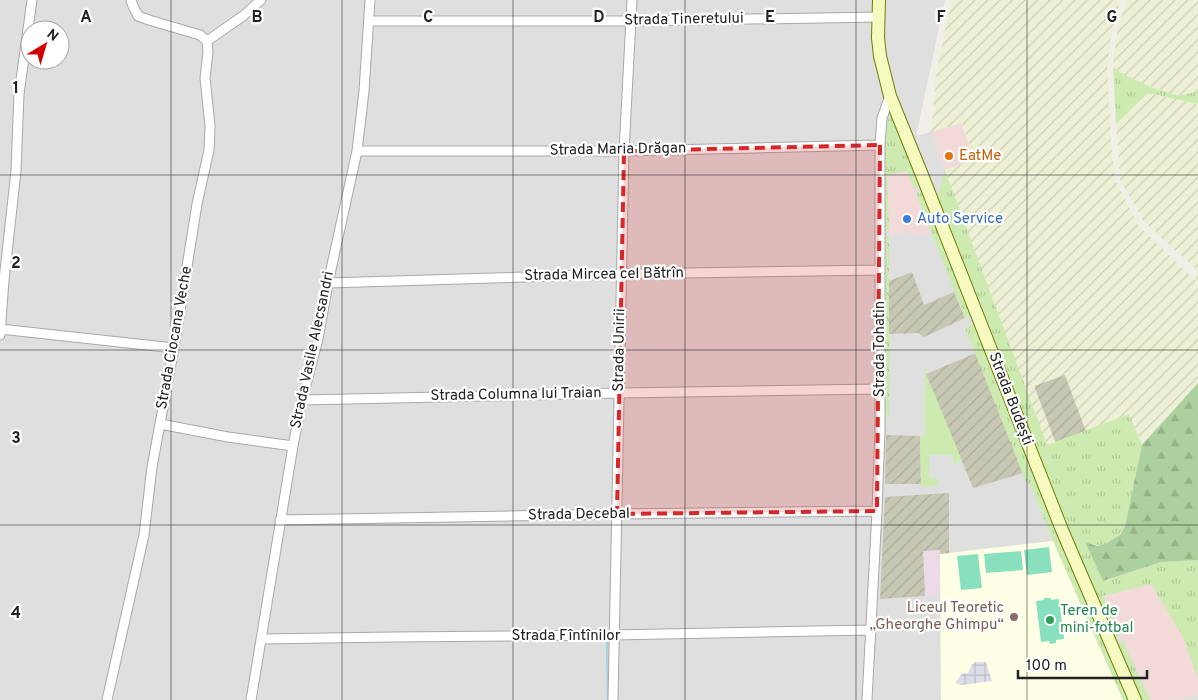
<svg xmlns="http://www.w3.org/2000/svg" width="1198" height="700" viewBox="0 0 1198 700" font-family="Overpass,sans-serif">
<defs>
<pattern id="construction-furrows" width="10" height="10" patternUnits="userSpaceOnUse" patternTransform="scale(1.25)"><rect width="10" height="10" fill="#c7c7b4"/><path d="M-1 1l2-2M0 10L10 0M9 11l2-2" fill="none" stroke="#abab9a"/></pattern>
<pattern id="farmland-furrows" width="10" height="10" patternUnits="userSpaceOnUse" patternTransform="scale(1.25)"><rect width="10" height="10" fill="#eef0d5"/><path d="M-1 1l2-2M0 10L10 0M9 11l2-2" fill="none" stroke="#ccceb7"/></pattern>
<pattern id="grass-tufts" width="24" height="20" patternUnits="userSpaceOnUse" patternTransform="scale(1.25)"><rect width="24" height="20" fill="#cdebb0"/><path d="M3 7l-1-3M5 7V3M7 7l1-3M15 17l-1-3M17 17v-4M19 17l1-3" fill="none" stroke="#b0c997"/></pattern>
<pattern id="forest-firs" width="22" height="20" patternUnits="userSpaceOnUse" patternTransform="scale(1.25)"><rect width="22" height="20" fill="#add19e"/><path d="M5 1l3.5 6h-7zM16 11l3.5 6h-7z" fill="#95b388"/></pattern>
<pattern id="plaza-grid" width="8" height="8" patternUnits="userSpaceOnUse" patternTransform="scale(1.25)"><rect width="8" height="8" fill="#dddde8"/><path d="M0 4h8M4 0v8" fill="none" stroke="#bdbdc7"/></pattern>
</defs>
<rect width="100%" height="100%" fill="#f2efe9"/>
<!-- residential -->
<path fill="#e0dfdf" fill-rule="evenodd" d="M0,0H945L916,136L961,123L945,170L1047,446L1104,581L1198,560V700H0ZM30,30H60V60H30Z"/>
<!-- commercial -->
<path fill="#f2dad9" d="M961,123L974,160L945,170L931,132Z
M907,171L932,233L911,236L910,231L889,236L887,175Z
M1151,584L1182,635L1198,677V694L1182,700H1150L1103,596Z"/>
<!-- industrial -->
<path fill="#ebdbe8" d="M940,550V597L925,596L923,551Z"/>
<!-- education -->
<path fill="#ffffe5" d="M1053,541L1123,700H941L940,554Z"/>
<!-- construction -->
<path fill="url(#construction-furrows)" d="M912,272L924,305L954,292L965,318L924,337L918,333L889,334V281Z
M976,353L1023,473L973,488L926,374Z
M1065,374L1086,431L1055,442L1034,386Z
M886,435L920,436L921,484H885Z
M949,493V553L940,554V550L923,551L925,596L880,599L885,497Z"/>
<!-- farmland -->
<path fill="url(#farmland-furrows)" d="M951,0H1120L1111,37L1107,69L1111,140L1115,180L1139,226L1196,281V269L1144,222L1120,180L1116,124L1148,93L1198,104V383L1142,445L1129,414L1086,431L1065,375L1034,386L1055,442L1047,446L945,170L974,160L962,123L931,132L936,75Z
M1126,0H1198V91L1179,96L1151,87L1125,75L1113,67L1116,38Z"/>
<!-- grass -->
<path fill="url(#grass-tufts)" d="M1113,67L1125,75L1151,87L1179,96L1198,91V104L1148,93L1116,124Z
M892,117L921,186L914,189L907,171L887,175L889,229L885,230C885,210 880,131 889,118Z
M945,170L1047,445L1129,414L1142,445L1125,526C1120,536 1110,545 1098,545C1094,545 1089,543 1086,542L1104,581L1161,562L1198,560V677L1182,635L1151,584L1103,596L1120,635L1113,639L1090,584L937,199Z
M923,191L972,315L965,318L916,194Z
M889,236V333L890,334L889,417H884L885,237Z
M975,323L1130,700H1123L1053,541L1030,484L1026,482L965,328Z
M1123,641L1150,700H1141L1116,646Z"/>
<!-- forest -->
<path fill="url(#forest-firs)" d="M1198,383V560L1161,562L1103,581L1085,542L1097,546L1107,543L1120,535L1125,526L1142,445Z"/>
<!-- garden -->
<path fill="#cdebb0" d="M925,367H926V374L962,461L953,465V455H929V478H938V483L936,486L921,487L920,436H925Z"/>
<!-- pitch -->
<path fill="#88e0be" d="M1049,547L1052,572L1027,575L1024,550Z
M1021,551L1023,570L986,573L984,554Z
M978,554L982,588L961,590L957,556Z
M1044,598H1051V600L1059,599L1064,639L1056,640V643L1050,644L1049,641L1041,642L1036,601L1044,600Z"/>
<!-- plaza -->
<path fill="url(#plaza-grid)" d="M975,662H986L992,681L962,685L955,683L963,672L965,674L968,673L971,666Z"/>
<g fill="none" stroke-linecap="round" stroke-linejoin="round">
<!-- stream -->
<path stroke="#aad3df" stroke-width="2.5" d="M607,642L608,700"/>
<defs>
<path id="street" d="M131,0L133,6L138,16L149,20L200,35L207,41
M369,21H632L879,17
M357,151H624L880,145
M328,283L622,274L880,270
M0,329L174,348
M0,335L4,280L16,171L19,94L32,0
M302,400L620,393L880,389
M160,424L228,437L293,446
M280,520L617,514L877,511
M261,639L393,637L613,635L870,630
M107,700L144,535L152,467L174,348L197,204L209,150L210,126L205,78L208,52L207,41L243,16L261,0
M251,700L293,446L302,400L318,339L328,283L357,151L364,91L370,0
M613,700L624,151L632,0
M867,700L877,511L880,430V145L882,118L890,96"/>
<path id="secondary" d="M879,0L878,38L880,56L890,96L922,175L1062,530L1135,700"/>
</defs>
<!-- street casing -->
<use href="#street" stroke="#a9a9a9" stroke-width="11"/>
<!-- secondary casing -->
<use href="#secondary" stroke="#707d05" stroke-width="14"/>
<!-- street -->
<use href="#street" stroke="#fff" stroke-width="9"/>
<!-- secondary -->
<use href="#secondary" stroke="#f7fabf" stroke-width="12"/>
</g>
<!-- marked area -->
<path fill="#d62828" fill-opacity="0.2" stroke="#d62828" stroke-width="4" stroke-dasharray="10 6" stroke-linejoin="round" d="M880,145L877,511L617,514L624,151Z"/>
<!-- grid -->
<path fill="none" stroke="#222" stroke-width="1" stroke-opacity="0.55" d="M171,0V700M342,0V700M513,0V700M685,0V700M856,0V700M1027,0V700M0,175H1198M0,350H1198M0,525H1198"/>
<!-- markers -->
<circle fill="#e8710a" stroke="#fff" stroke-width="2" cx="949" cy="156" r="5"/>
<circle fill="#3f7fe0" stroke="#fff" stroke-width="2" cx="907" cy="219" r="5"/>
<circle fill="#8d6e63" stroke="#fff" stroke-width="2" cx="1014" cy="617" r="5"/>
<circle fill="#2e9e5b" stroke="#fff" stroke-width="2" cx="1050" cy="620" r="5"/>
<g text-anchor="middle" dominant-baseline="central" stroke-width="4.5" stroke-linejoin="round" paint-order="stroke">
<!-- street labels -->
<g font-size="15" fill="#222" stroke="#fff">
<text transform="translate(684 20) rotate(-1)">Strada Tineretului</text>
<text transform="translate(618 150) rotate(-1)">Strada Maria Drăgan</text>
<text transform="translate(604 275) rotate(-1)">Strada Mircea cel Bătrîn</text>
<text transform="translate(175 338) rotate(-80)">Strada Ciocana Veche</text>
<text transform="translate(880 349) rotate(-90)">Strada Tohatin</text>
<text transform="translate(313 350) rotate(-78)">Strada Vasile Alecsandri</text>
<text transform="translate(620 350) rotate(-89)">Strada Unirii</text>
<text transform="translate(516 395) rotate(-1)">Strada Columna lui Traian</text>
<text transform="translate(1010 399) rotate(69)">Strada Budești</text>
<text transform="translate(579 515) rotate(-1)">Strada Decebal</text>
<text x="566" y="636">Strada Fîntînilor</text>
</g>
<!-- food labels -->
<g font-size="15" fill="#c56008" stroke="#fff" text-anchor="start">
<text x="959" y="156">EatMe</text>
</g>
<!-- shop labels -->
<g font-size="15" fill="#366cbe" stroke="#fff" text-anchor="start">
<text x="917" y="219">Auto Service</text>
</g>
<!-- education labels -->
<g font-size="15" fill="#785e54" stroke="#fff" text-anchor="end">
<text x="1004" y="608">Liceul Teoretic<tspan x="1004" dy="17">„Gheorghe Ghimpu“</tspan></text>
</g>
<!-- leisure labels -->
<g font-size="15" fill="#27864d" stroke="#fff" text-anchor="start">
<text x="1060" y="611">Teren de<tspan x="1060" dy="17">mini-fotbal</tspan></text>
</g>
</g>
<g font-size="16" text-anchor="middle" font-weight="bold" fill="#222" stroke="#fff" stroke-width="4.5" stroke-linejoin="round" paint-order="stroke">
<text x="86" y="22">A</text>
<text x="257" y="22">B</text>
<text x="428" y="22">C</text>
<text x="599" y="22">D</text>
<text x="770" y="22">E</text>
<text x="941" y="22">F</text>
<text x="1112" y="22">G</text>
<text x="16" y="93">1</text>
<text x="16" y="268">2</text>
<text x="16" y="443">3</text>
<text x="16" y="618">4</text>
</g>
<!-- north arrow -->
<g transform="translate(45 45) rotate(38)"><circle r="24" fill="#ffffff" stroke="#a7a7a7"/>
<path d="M0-4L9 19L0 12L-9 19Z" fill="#d40000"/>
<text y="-8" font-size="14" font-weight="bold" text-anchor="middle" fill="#222222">N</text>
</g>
<!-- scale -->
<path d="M1018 670v8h129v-8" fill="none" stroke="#222222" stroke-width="2.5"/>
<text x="1026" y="670" font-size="15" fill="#222222" stroke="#ffffff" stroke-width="4" paint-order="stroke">100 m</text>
</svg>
